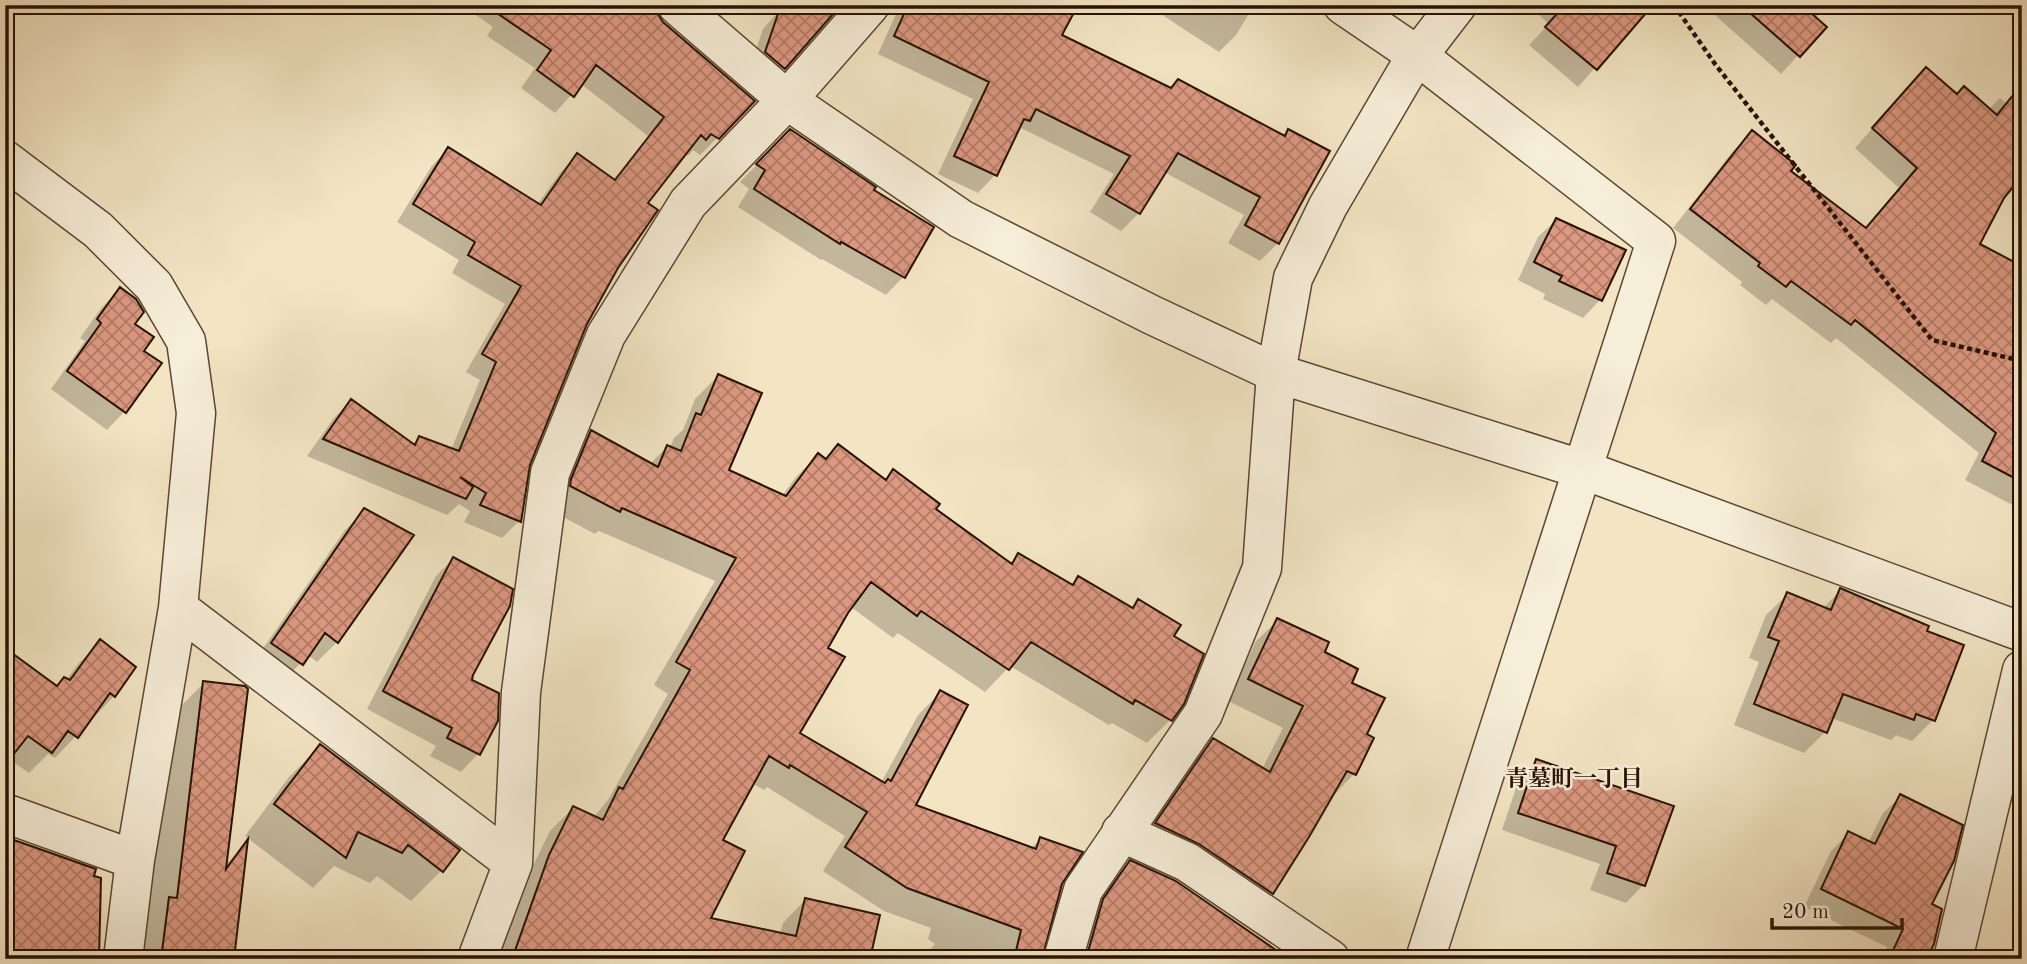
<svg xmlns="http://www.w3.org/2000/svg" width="2027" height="964" viewBox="0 0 2027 964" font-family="'Old Standard TT','Noto Serif JP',serif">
<defs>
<pattern id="building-cross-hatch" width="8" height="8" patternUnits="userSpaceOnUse" patternTransform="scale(1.75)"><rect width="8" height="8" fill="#dc9881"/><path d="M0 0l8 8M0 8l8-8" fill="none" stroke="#b27b67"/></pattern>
</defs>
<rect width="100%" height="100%" fill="#f3e5c4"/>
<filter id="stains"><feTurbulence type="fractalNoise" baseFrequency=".00286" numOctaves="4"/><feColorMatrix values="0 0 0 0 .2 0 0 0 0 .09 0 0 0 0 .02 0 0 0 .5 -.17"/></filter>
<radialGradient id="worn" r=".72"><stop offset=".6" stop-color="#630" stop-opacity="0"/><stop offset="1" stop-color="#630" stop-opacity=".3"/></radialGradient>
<!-- shadow -->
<path fill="#0003" d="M462,5H654V12L661,23L753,102L700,155L693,150L688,156L684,153L646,203L616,267L586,323L528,464L519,521L502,538L464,522L470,511L459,504L447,515L307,456L334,418L351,401L412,445L419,438L451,450L480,380L466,372L505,304L452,273L459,260L397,222L431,167L448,149L537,205L560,173L577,155L613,180L648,136L581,84L555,113L521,88L535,68L487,36L493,27Z
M784,5H839L766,86L749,70L763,29Z
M900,5H1014L1060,36L1170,89L1282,137L1289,131L1278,243L1260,261L1228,243L1244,215L1164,172L1139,213L1121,231L1090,212L1114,174L1021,128L1014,135L995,175L978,193L938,174L973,99L878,54Z
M1147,5H1250L1253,7L1236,35L1219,52Z
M1536,5H1650L1578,87L1529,45L1549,24L1532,9Z
M1712,5H1827L1815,19L1824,27L1781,74L1708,9Z
M1908,88L1956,96L1988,110L2000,98L2022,116V189L2014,183L2002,197L1978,245L2022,345V510L1965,480L1979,453L1836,338L1831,343L1772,299L1766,305L1740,285L1742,282L1673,228L1733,151L1752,133L1788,172L1864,229L1899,188L1855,148Z
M790,131L872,191L932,228L903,277L886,295L822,259L821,260L738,207L749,189L740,182Z
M1556,220L1600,300L1583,318L1543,299L1545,294L1518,280L1538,237Z
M120,290L142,351L160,363L124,412L107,430L51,389L85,341L80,338L102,307Z
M718,376L727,471L782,496L795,478L818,455L824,460L838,446L884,481L894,471L934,509L1010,564L1019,556L1071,586L1078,578L1131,609L1138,602L1172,636L1182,703L1170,720L1147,743L1112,723L1109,725L1010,666L985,692L898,633L893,638L851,607L826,648L798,734L881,783L918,715L941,692L913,806L1031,848L1041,839L1060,883L1040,959H922L935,944L928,939L931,928L884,911L823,871L845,836L767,787L764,790L752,783L720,840L709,919L780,934L783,923L806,899L869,959H491L503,945L526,880L550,831L573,808L593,818L608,800L668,694L654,685L715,581L599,531L595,534L548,509L569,455L591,432L650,464L667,447L670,448L674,438L683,430L695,399Z
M365,510L337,642L317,662L308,655L282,683L253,663L345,530Z
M453,559L478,754L461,772L430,756L436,746L367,709L436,576Z
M1841,590L1924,632L1933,720L1912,741L1896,735L1891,740L1831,718L1825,732L1804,753L1734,725L1759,662L1749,658L1766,615L1787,595L1822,609Z
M1278,620L1323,653L1349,683L1365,735L1354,774L1333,796L1330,794L1271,893L1250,914L1135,845L1192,762L1213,740L1262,769L1283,728L1228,701L1256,641Z
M100,642L114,696L55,758L48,754L29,773L6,757L56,688L66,680L79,663Z
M204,683L225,865L246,844L233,954L277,959H135L139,930L148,921L173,714Z
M320,746L442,870L411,901L377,876L370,883L334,866L313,888L245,836L289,777Z
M1537,761L1672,807L1643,885L1626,903L1590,890L1600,864L1502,830L1519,779Z
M1901,796L1930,905L1925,959H1881L1887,947L1804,907L1831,851L1849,833L1868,843L1883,813Z
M5,838L94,870L5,959Z
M1130,862L1286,959H1071L1107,885Z"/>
<!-- building -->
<path fill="url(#building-cross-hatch)" stroke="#271202" stroke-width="2" d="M485,5H656L657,13L663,22L755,101L719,139L711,134L706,140L701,135L648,203L658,210L618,268L587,324L530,465L521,522L480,505L486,493L460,477L473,487L466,499L323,439L351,399L415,445L419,436L459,451L496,362L482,354L521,286L468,255L475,242L413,204L448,147L541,205L577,153L615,180L664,117L596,65L574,97L537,70L551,50Z
M781,5H841L785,69L765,52Z
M908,5H1078L1062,35L1171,88L1178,79L1285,136L1288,129L1330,151L1279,244L1245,225L1260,197L1178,153L1140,214L1106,194L1130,156L1036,109L1030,121L1024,119L997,176L954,156L989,82L894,36Z
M1565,5H1653L1597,70L1545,27Z
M1741,5H1802L1827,27L1800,57Z
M1926,67L1957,94L1964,86L1997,115L2022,84V176L2004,198L1980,244L2022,266V482L1982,461L1996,433L1855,320L1851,325L1791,281L1786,287L1758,266L1760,263L1690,209L1752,130L1796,165L1791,171L1866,228L1917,168L1872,128Z
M790,129L876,187L874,190L934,227L905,278L841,242L840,244L754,189L765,170L756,164Z
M1556,218L1626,250L1602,301L1559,281L1562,276L1534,262Z
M120,287L136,299L144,312L135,324L154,337L144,351L162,363L126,413L67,371L101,323L97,319Z
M718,374L762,393L729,470L786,496L818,453L826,459L838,444L886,480L893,469L940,504L936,509L1012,564L1018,553L1073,585L1078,576L1133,608L1138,599L1181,625L1174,636L1204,654L1184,704L1172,721L1135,700L1133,704L1031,642L1009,670L921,611L917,616L871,582L848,613L828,648L845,657L800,733L885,783L888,779L891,781L940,690L968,705L916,805L1036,849L1040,837L1083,852L1062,884L1042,959H1014L1021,930L907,888L845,847L867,812L790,765L789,768L769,756L723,840L745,851L711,918L796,936L805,898L880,915L870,959H512L549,855L573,806L603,820L619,787L623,789L690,670L676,662L736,558L622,508L620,512L570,486L571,479L591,430L658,467L667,445L681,451L696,413L701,415Z
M364,508L414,535L338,643L325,633L303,665L271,643Z
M453,557L513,589L510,606L473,675L472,680L499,693L498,721L480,755L447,738L452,728L383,691Z
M1840,588L1929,626L1927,631L1964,645L1935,721L1916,714L1914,720L1843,694L1827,733L1754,704L1779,641L1768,637L1787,592L1831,610Z
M1277,618L1329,642L1325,652L1358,669L1352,683L1385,698L1367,734L1374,738L1356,775L1347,771L1309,837L1273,894L1199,844L1155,823L1213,738L1270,772L1303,706L1248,679Z
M100,639L136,667L115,697L110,693L78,738L68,731L52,753L28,736L5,765V648L57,686L64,677L70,680Z
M203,681L245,686L248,689L226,869L248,839L234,959H161L169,897L177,898Z
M320,744L460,850L443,872L408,845L402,853L358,832L346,858L274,804Z
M1536,759L1674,806L1645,886L1607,873L1616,846L1518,813Z
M1900,794L1963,825L1954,861L1932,904L1942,909L1934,944L1927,959H1889L1903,929L1821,889L1848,831L1875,844Z
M14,840L96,869L94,876L101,878L99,959H5V863Z
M1130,860L1176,881L1289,959H1086L1103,899Z"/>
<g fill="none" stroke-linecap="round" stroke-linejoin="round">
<defs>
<path id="minor" d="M677,5L787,100L961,219L1152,315L1276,373L1584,470L2022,632
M1343,5L1418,56L1656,241L1425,959
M5,160L98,230L154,286L186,341L196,413L178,608L135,860L123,959
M178,608L513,863
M5,813L135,860
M1121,832L1187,862L1330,959
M477,959L513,863L521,692L550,473L606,335L688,203L787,100L870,5
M1063,959L1083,890L1203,714L1262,568L1276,373L1293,278L1328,206L1410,66L1457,5
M1953,959L2022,670"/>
</defs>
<!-- minor casing -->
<use href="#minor" stroke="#5a4732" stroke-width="41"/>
<!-- path -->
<path stroke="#271202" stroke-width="4.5" stroke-dasharray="5 3.5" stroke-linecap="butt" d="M1674,5L1715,64L1932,340L2022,361"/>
<!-- minor -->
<use href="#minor" stroke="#f7eed9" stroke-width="38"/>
</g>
<g text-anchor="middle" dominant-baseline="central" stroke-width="5" stroke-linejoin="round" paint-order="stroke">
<!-- neighbourhood labels -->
<g font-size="23" font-weight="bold" fill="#271202" stroke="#f7eed9">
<text x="1574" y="779">青墓町一丁目</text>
</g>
</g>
<!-- margin -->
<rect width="2027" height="964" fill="none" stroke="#f3e5c4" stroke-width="28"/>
<rect x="7" y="7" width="2013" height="950" fill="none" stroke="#271202" stroke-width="3.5"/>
<rect x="14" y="14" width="1999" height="936" fill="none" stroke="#271202" stroke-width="2"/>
<!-- scale -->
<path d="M1772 918v10h130v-10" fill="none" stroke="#271202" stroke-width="3.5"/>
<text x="1782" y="918" font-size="21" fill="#271202" stroke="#f7eed9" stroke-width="5" paint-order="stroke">20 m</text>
<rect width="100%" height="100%" filter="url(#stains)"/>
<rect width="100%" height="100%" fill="url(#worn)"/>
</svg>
